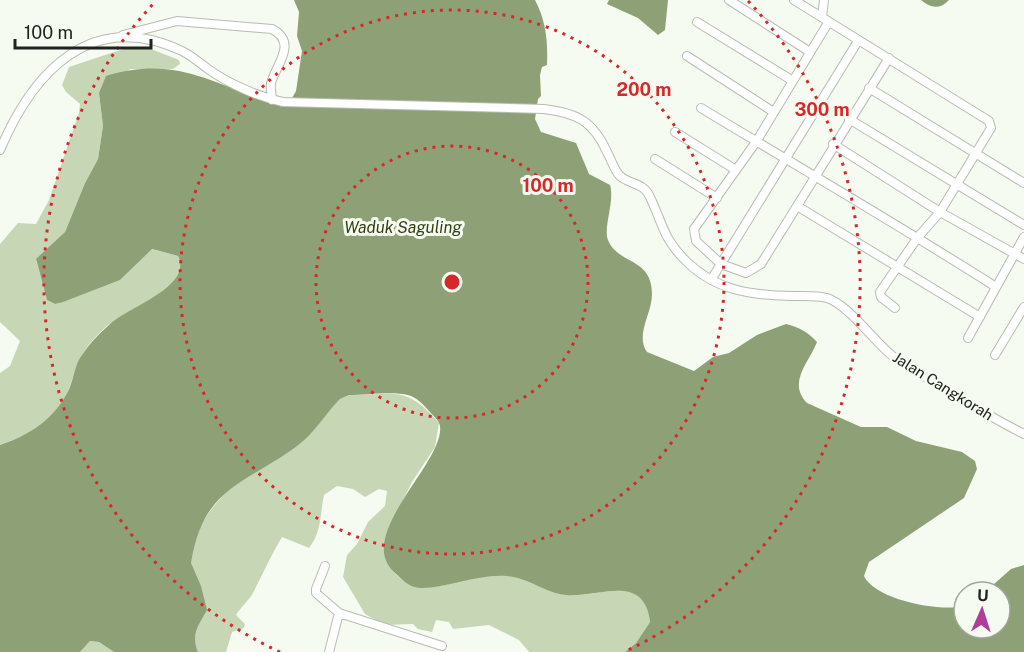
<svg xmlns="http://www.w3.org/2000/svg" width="1024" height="652" viewBox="0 0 1024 652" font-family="'Public Sans',sans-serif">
<rect width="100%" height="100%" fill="#f6fbf1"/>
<!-- green -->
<path fill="#c7d7b5" d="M126,48L151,49L179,60L180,64L173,69H130L99,93L103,126L98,159L85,183L65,232L36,260L47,300L55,304L120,280L151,249L178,256C192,285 132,308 113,321C103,328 85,347 80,359C73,374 70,391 60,405C45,427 23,437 0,445V373L10,366L20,341L0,322V244L18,223L36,224L49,200L79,113L80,104L66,92L62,85L69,67Z
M349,395C396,395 406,385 439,423L435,447L412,482L386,535V560C412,609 456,576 496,575C523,575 534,586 557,593C591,604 644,567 650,622L636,643L625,652H529L519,640L489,625L453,629L449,622L436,620L432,632L418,629L413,624L385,625L365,614L343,577L347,555L357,544L368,522L385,506L387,491L379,489L365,497L353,489L337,486L324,495C320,513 322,532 309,548L282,537C271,555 263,574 253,593C249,600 241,607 236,615L245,624L244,628L232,632L226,652H198C191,634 198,626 206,610C202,596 191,576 191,562C193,491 296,443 340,399Z
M90,641L99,642L114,652H80Z"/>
<!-- water -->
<path fill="#8ea176" d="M294,0H535C546,21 548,41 547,65L542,67L540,75L541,96L538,99L535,119L541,132L576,143L589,174L610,185C615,202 603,227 608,240C618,265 652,257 652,294C652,314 635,335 647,352L694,371L713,357L729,353L757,335L786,324C799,327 808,332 817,342C809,363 787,382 807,403L861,427H887L916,441L962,452L975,461L977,469L964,498L869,562L864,576C875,600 940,612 964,606V628H1000V592H985L1011,569L1024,565V652H625L636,643L650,622C644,572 599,598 566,595C545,593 528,577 506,576C477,574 449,588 421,588C409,588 402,579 394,572C354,535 445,462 440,426C439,420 433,416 429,411C424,405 416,397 408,395C393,391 365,395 349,395L340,399C325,414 315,433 297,446C244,485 203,487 191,563L201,586L207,610C198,626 191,634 198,652H114L99,642L90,641L80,652H0V445C30,435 55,419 69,389C74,378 75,364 82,355C89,344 100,333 110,324C126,308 193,287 178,256L152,249L120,280L63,302L55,304L47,300L36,259L65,232L85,183L98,159L103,126L99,93L106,76C181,53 218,89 287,107L296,91L302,51L297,36L299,12Z
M609,0H668L665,30L658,35L638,18L607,4Z
M921,0H949C940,10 930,8 921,0Z"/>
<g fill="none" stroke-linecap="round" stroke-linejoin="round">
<defs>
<path id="street" d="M729,0L810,52
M794,0L989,121L991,128L940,212L918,237L880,292L881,297L895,308
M822,17L824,0
M697,22L793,81
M828,23L756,142L694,229L696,241L721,264L746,273L761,264L889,58
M123,35L177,21L272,29C297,42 278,63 272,80C269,86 272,93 272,100
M687,56L772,111
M869,88L1024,183
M701,108C800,168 899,225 996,287
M849,119L1024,225
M675,132L736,170
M833,144L940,212L1024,259
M0,150C33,72 91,8 182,51C192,56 200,63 208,69C229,84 259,97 283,102L544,109C577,113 593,121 607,152C611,159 614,170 620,176C629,184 643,183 649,195C663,223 662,238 687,262C717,291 751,295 791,296C803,296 816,295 827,298C849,305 874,342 895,358C908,368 923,375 937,384C966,402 994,419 1024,434
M655,159L717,198
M797,206L980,317
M711,280L858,41
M968,338L1024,237
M995,355L1024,307
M325,566L316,589V593L339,613L329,652
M339,613L442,646"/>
</defs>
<!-- street casing -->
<use href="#street" stroke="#b7bcb3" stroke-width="10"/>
<!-- street -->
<use href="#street" stroke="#fff" stroke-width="8"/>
</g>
<!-- distance rings -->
<g fill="none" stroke="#d62828" stroke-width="3" stroke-dasharray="3 6">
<circle cx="452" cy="282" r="136"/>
<circle cx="452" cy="282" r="272"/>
<path d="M280 652A408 408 0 0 1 156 1M748 1A408 408 0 0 1 624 652"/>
</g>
<g text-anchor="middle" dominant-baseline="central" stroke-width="6" stroke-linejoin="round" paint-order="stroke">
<!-- street labels -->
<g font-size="15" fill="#212320" stroke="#f6fbf1">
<text transform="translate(943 386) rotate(32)">Jalan Cangkorah</text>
</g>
<!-- water labels -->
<g font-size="16" font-style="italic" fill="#2e410f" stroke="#f6fbf1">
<text x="403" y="227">Waduk Saguling</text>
</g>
</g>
<circle cx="452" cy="282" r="9" fill="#d62828" stroke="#f6fbf1" stroke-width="3"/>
<g font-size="18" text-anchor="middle" font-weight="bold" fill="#d62828" stroke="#f6fbf1" stroke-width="6" stroke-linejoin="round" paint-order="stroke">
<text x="644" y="96">200 m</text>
<text x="822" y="116">300 m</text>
<text x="548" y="192">100 m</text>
</g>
<!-- north arrow -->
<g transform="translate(982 610) rotate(3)"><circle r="28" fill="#f6fbf1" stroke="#a1a59d" stroke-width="1.5"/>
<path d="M0-4.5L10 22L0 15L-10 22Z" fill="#b03d97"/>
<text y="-9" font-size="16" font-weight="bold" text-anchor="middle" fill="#212320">U</text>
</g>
<!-- scale -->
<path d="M15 39v9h136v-9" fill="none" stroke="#212320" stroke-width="3"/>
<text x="24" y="39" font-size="18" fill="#212320" stroke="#f6fbf1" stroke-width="4.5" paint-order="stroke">100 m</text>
</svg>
